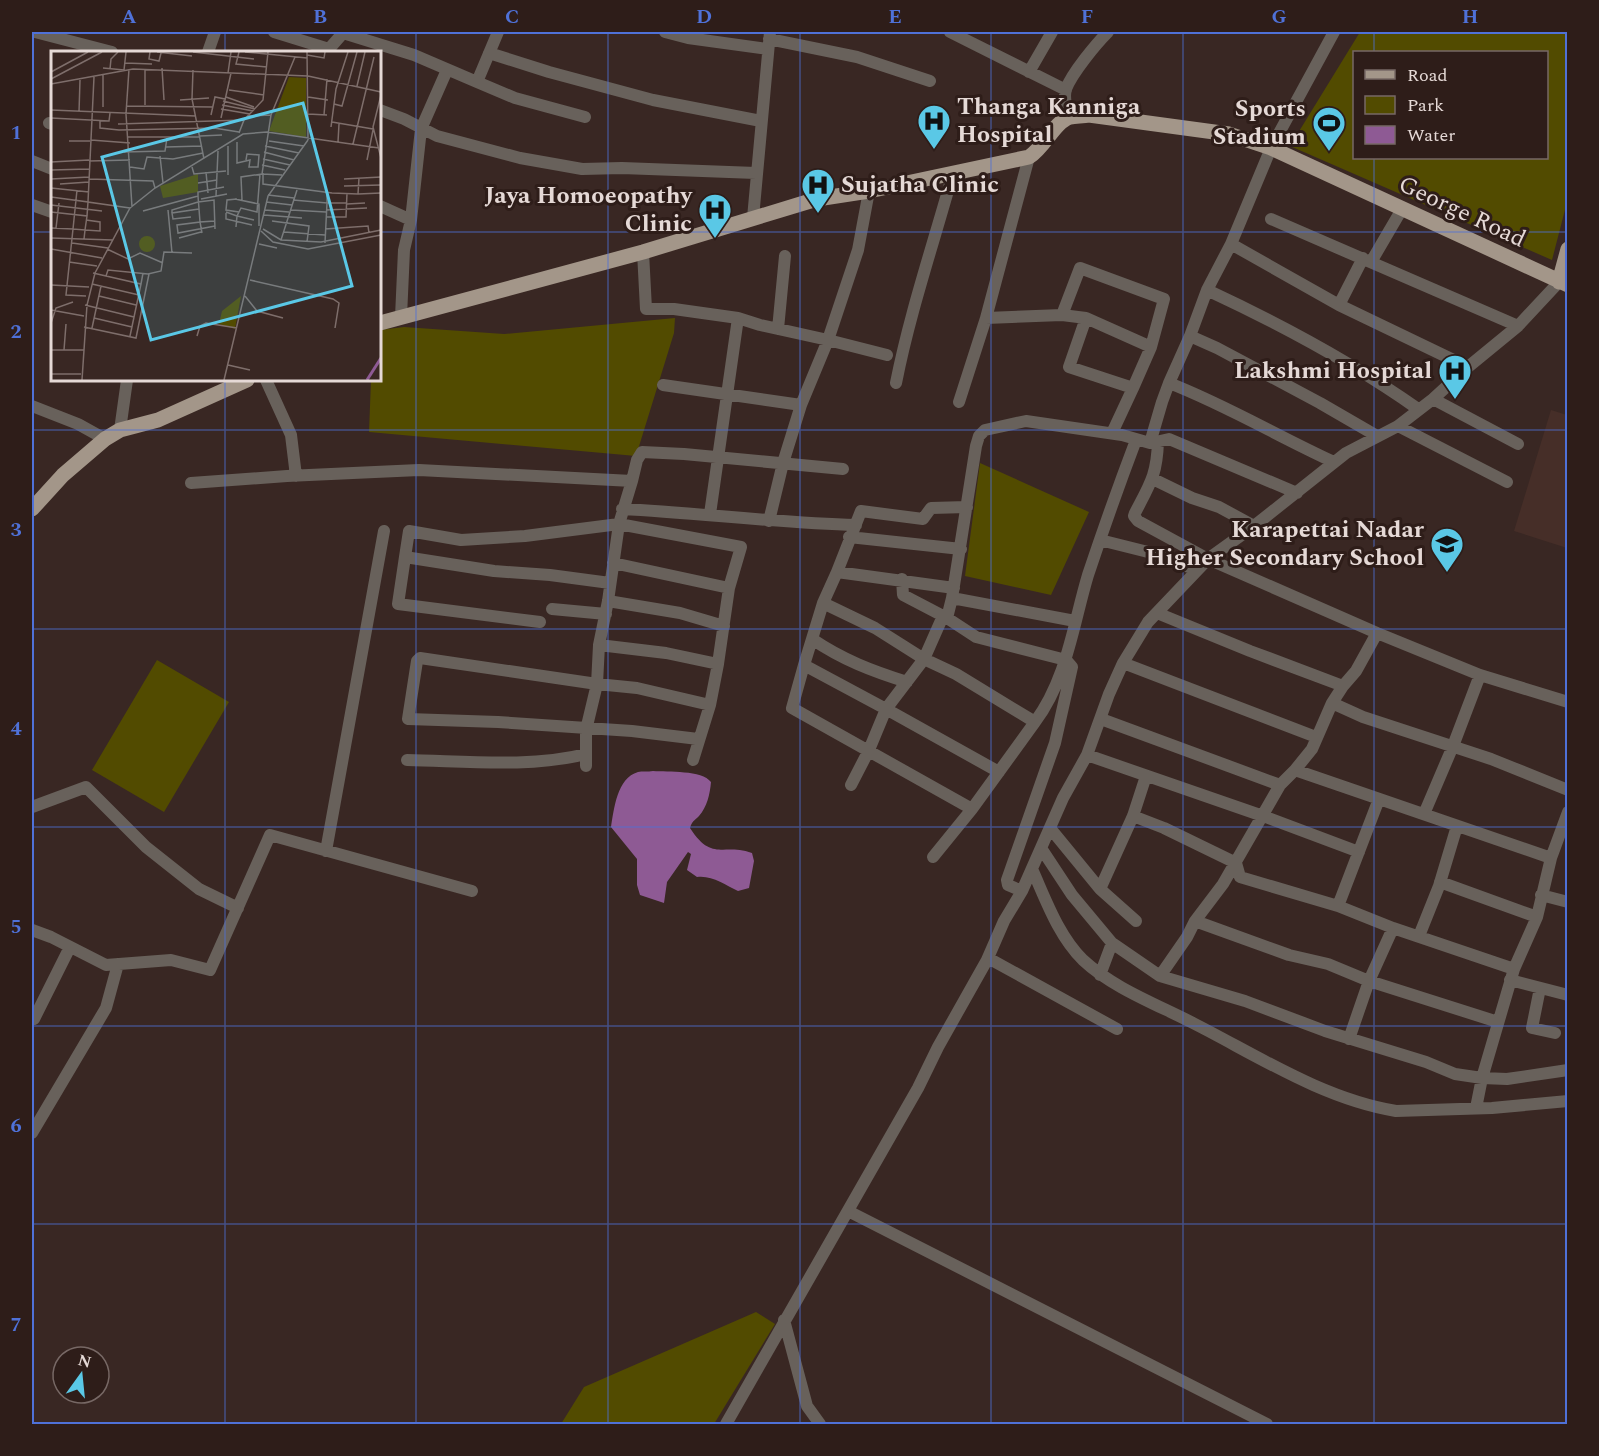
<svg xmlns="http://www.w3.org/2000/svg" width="1599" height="1456" viewBox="0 0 1599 1456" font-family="Spectral,serif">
<rect width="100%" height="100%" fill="#392723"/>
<!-- built -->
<path fill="#462e28" d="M1551,410L1567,415V548L1514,531Z"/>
<!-- green -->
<path fill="#524b00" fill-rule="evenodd" d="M1360,32H1567V202L1552,260L1290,146ZM1354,52H1546V158H1354Z
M675,318L674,333L636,456L369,432L371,380H380V330L404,327L504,334Z
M980,463L1089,512L1051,595L965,576Z
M157,660L229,702L164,812L92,770Z
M756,1312L775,1324L714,1424H561L584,1387Z"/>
<!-- water -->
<path fill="#8e5a94" d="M653,771C668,772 702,770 711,782C710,794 707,807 699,816C694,821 692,821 690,828C712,862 722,843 752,853L754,861L749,888L738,891C725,885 712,875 697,877L687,870L691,854L688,852L667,882L664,903L640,895L637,885V859L611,827C614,809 617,778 638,772C642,771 648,772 653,771Z"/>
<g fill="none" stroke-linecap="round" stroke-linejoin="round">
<!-- minor -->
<path stroke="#68615b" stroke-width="12" d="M35,32L112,52
M274,32L329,49L343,33L414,55L477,82L498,32
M665,32L688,38L768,49
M950,32L1066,90
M769,39L857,57L930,81
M208,52L215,32
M489,53L549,72L653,100L761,121
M1029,72L1052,32
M477,82L515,98L585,117
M380,110L404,119L437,136L520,158L554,164L582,169L622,168L756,173
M1069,117C1067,109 1063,98 1066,89C1072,73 1096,44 1108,32
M49,123L52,124
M1029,157L986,318L1062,315L1086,318L1069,367L1133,388L1151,347L1164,299L1080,268L1062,315
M32,161L52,169
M32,205L52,212
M380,206L411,220
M753,218L770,32
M1271,219L1518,326
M1231,244L1339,305L1468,367
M643,252L646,309H674L738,318L760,325L828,340L887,355
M1371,262L1402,209
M1207,290C1280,324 1353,363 1418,409
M1339,305L1363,258
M401,317L404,250L411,220L421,129L447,70
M1086,318L1151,347
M778,329L785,256
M1190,336L1217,348L1320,403L1377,436
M266,380L291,435L296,476
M896,383C910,312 934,242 953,173
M1169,383C1226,405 1279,437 1334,462
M663,385L801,405
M1433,399L1518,444
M959,402L986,318
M32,406L78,424L105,439
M1398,426L1507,482
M120,430L127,380
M1112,433L1133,388
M1158,441C1157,475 1150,484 1135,513L1134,516L1138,521L1208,559L1377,633L1480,675L1568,702
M1151,443L1169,439L1297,493
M1153,479L1192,498L1219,507L1254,526
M632,481L637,460L642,452L684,454L843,469
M191,483L287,476L419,470L632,481L619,524L608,601L599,645L597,684L420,658L417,661L408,719L498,722L632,731L698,739
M622,509C700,513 778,523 856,525
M710,514L738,318
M769,521L783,463L801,405L828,340L858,250L869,191
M849,537L961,549
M1100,540L1156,554L1196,570
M405,557L409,531L461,540L525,536L619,524L741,547L729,588L718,664L710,705L693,760
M613,563L729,588
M837,572L861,511L923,519L931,508L967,507
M902,579L903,595L947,618L976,637L1066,660L1072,667L1055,743L1007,880L1008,885L1022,891
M952,598L976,446L979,436L985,430L1026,421L1122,435L1150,443L1162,402L1169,383L1190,336L1207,290L1231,244L1271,148L1334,32
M608,601L680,613L724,626
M823,603L875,628L924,659L943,616
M552,609L606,614
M1157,613L1250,651L1343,686
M947,618L952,598L1075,621
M540,622L398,604L405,557L494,571L550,575L610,583
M812,639L804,665L886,709L869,750L851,785
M599,645L666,653L718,664
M1123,663L1316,737
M804,665L792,708L972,809
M907,682C872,671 843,660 812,639L823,603L837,572L954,588
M1332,703L1363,717L1491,759L1568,790
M1101,719L1280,785
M1087,755L1263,816L1359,852
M407,760C465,761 530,768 586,754
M586,766V730L597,684L637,688L710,705
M1295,770L1551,858
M999,772L886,709L924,659L956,674L1035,722C1067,679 1073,625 1088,575C1103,530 1119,485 1136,440
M32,807L86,787L146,847L199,889L238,908
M1424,814L1453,746L1480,675
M1133,816L1164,828L1236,863L1240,877L1338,906L1393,928L1369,981L1349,1039
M1050,828L1100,889L1136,921
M1041,848L1072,895L1112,943L1160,976L1245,1001L1325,1031L1426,1062L1455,1074L1482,1078L1507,1079L1568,1070
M326,851L384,531
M933,857L972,809L1035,722
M1032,869C1046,900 1058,935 1083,960C1113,988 1156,1004 1193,1023C1258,1056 1323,1099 1396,1111L1492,1108L1568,1101
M1440,882L1537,917
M1100,889L1133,816L1146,776
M1541,895L1568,902
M1338,906L1379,799
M1195,921L1289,955L1328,964L1369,981L1498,1022
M1393,928L1514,969
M32,930L51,937L106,965L171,960L210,970L270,835L472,891
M1419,936L1439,886L1457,826
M988,958L1117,1029
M1100,975L1112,943
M1160,976L1187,937L1195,921L1223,884L1280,785L1295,770L1312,749L1332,703L1343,686L1356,671L1377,633
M1510,980L1568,995
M1540,988L1532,1028L1555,1033
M32,1018L34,1019L70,947
M1476,1108L1482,1078L1514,969L1537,917L1551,858L1568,812
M32,1133L106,1008L118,964
M848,1211L1267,1424
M784,1320L807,1406L820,1424
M726,1424L918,1088L938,1047L987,960L1004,921L1022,891L1063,798L1087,755L1109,694L1123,663L1148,622L1208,559L1254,526L1346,453L1398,426L1433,399L1468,367L1518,326L1559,282"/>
<!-- major -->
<path stroke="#a39689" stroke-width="15" d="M1559,282L1568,249
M380,323L643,252L817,199L869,191L1029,157C1045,147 1054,122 1070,117C1076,116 1083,116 1089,115L1229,134L1271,148L1568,285
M32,509L63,475L105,439L120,430L158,420L247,380"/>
</g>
<!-- grid -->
<path fill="none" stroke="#4f71d8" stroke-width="1.5" stroke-opacity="0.55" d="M225,32V52M416,32V1424M608,32V1424M800,32V1424M991,32V1424M1183,32V1424M1374,32V52M1374,158V1424M32,232H52M380,232H1568M225,380V1424M32,430H1568M32,629H1568M32,827H1568M32,1026H1568M32,1224H1568"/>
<!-- icons -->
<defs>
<symbol id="hospital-pin" viewBox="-11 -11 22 30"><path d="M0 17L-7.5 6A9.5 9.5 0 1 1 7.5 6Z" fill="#5ac8e6" stroke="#2e1d19"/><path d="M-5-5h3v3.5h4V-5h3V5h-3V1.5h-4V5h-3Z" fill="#111"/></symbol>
<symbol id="stadium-pin" viewBox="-11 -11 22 30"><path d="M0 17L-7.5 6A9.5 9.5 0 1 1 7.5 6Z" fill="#5ac8e6" stroke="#2e1d19"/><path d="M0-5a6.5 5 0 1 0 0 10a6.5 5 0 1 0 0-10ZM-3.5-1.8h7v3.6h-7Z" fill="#111"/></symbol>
<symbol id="school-pin" viewBox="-11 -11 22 30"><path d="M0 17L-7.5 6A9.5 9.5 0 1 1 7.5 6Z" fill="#5ac8e6" stroke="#2e1d19"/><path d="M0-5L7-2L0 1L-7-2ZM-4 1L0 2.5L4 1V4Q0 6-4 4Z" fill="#111"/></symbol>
</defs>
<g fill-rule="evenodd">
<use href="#hospital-pin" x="915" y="102" width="38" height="52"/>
<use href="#stadium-pin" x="1310" y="104" width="38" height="52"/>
<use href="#hospital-pin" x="799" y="166" width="38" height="52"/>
<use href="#hospital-pin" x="696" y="191" width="38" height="52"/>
<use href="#hospital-pin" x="1436" y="352" width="38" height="52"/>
<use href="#school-pin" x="1428" y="525" width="38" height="52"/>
</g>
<g text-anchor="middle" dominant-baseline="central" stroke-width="6" stroke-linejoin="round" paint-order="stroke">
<!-- poi labels -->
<g font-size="24" font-weight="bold" fill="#e5d9d6" stroke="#2e1d19" text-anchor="end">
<text x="957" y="107" text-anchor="start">Thanga Kanniga<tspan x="957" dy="28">Hospital</tspan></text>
<text x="1306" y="109">Sports<tspan x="1306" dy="28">Stadium</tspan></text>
<text x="841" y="185" text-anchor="start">Sujatha Clinic</text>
<text x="692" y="196">Jaya Homoeopathy<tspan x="692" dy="28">Clinic</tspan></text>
<text x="1432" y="371">Lakshmi Hospital</text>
<text x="1424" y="530">Karapettai Nadar<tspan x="1424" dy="28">Higher Secondary School</tspan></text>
</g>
<!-- street labels -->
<g font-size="24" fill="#e5d9d6" stroke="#2e1d19">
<text transform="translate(1462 212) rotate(25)">George Road</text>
</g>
</g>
<!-- overview -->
<g transform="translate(51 51)">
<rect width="330" height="330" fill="#392723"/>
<path d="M238,26L255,27V86L218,80ZM147,123V141L112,147L109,135ZM88 193a8 8 0 1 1 16 0a8 8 0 1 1-16 0ZM190,245L184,278L168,273L171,260Z" fill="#524b00"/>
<path fill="none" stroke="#8e5a94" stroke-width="3" d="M316,329L330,307"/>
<path fill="none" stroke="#7e6e6b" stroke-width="1.5" d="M99,1L98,8L108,10L110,2M106,1L141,5M142,1L203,8M188,1L185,13L216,16M194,1L256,7M256,1L257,89M256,4L273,7L274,1M74,12L101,13M52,17L73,19L75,1M111,17L113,49M59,18L60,8L67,1M78,18L75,63L81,156M142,19L141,48L153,108M0,21L37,1M177,22L180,1M257,25L330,41M43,26L37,151L79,157M0,28L51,1M0,33L82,18L257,25M306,35L314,1M178,39L213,44M330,44L322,76L330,107M175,46L203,56M257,46L277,49M129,49L158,47M172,50L204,58M283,53L291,55L306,1M94,54V18M171,54L202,60M76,55L162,56M52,56V24M170,58L199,63M0,59L145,65M28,61L29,29M257,63L276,64M160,64L164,46L174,48M273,64L276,28M197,65L220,64M0,67L58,70L59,62M170,67L180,22M49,70V77L68,79L163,77L188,81M281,71L322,78M67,73L193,69M280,76L285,38L297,1M188,82L193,69L212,49L217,1M149,85L171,84M77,86H149M40,89L79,92M18,90H39M218,90L253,95M186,91V112L199,109L198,116H207L208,104L196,103L195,109M287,91L288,73M302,93L323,6M214,95L248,102M115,96L151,95M73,101L114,100L116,87M213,101L243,109M109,105L112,132M212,108L239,114M316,109L322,79M38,110L79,109M0,111L38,109M211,114L234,119M79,116L93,118L96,106L122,108L152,102M141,116L143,123L175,120M0,119L38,118M155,121L157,142M212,122V133L281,142L307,143L308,127M211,123L231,124M177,124V95M0,128L38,126M38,128L102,130L104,137M293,128L330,126M147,132L166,129M9,133L38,131M293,135L330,134M0,137L38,141M307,143L330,142M217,144L243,147M147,145V141L173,136M165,145L167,100M0,146L37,151L36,165M150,148L176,143M184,148L208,153V175M186,148L176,149L175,159L188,161M191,149L190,126L211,123L220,64L244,6M242,149L276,152V141M215,151L241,154M296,153L314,152M0,154L51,160M117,159L121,202M214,159L238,161M240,159L275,161M275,159L316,157M92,160L147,145L149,171L126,174L127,182L164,175M0,161L36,165L34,179L22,178L15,244L35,245M175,161L186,165L185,176M121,162V159L147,151L163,149L164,178M175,162V168L201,174M213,164L251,167M140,166L122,168L121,162L148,158M275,166H295L296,142M203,169L186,165L190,157L206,161L209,123M221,170L258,175L256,191M0,177L22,178L26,139M5,177L8,152M212,178L230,189L270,191L330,179M274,178L317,175L318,182M210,180L222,191L257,198L330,184M233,181L274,184M151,182L149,171L164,170M0,187L62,189M128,187L150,181M33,188L34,179L49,180V171L35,169M230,189L246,139M21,192L57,197M274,192L276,152H296M208,193L226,197M0,198L51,207M56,198L77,208L89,202L112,212M18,211L46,215M42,222L90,233L92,222M55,225L57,219L97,223L110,220L113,201L141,202M199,229L282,248L288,252L284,277M41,233L88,244M0,234L38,236M48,245L85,254M194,245L206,260L232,267M34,254L83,266M0,259L33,265M43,267L81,276M0,272L5,257L22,251M33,276L85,287L98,223M41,277L50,235M79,285L90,233M146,285L149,275L155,272L186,277M0,299H33M13,299L15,273M177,314L199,319M0,323H30M31,329L36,254L44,222L79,157L104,137L192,83L216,81L328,97M173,329L217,145L257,89"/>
<path fill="#5ac8e6" fill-opacity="0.15" stroke="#5ac8e6" stroke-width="3" d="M252,52L301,235L100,289L51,106Z"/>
<rect width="330" height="330" fill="none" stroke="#e5d9d6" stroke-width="3"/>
</g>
<!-- border -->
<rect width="1599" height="1456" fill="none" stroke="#2e1d19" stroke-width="66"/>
<!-- legend -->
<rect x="1353" y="51" width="195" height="108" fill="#2e1d19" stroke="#776865" stroke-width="1.5"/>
<rect x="1365" y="70" width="30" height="9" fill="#a39689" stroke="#776865" stroke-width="1.5"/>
<text x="1407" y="81" font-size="18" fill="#e5d9d6">Road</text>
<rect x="1365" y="96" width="30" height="18" fill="#524b00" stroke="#776865" stroke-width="1.5"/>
<text x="1407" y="111" font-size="18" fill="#e5d9d6">Park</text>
<rect x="1365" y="126" width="30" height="18" fill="#8e5a94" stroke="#776865" stroke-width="1.5"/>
<text x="1407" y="141" font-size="18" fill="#e5d9d6">Water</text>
<!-- north arrow -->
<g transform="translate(81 1375) rotate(15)"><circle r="28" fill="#2e1d19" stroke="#776865" stroke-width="1.5"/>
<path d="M0-4.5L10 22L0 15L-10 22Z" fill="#5ac8e6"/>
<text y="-9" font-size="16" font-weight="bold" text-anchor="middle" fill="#e5d9d6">N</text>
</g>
<rect x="33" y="33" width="1533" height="1390" fill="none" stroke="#4f71d8" stroke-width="2"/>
<g font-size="20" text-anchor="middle" font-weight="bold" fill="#4f71d8">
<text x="129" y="23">A</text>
<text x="320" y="23">B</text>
<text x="512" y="23">C</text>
<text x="704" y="23">D</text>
<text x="895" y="23">E</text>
<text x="1087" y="23">F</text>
<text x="1279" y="23">G</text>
<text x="1470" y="23">H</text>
<text x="16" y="139">1</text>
<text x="16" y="338">2</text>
<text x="16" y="536">3</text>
<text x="16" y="735">4</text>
<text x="16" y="933">5</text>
<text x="16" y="1132">6</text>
<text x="16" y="1331">7</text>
</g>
</svg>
